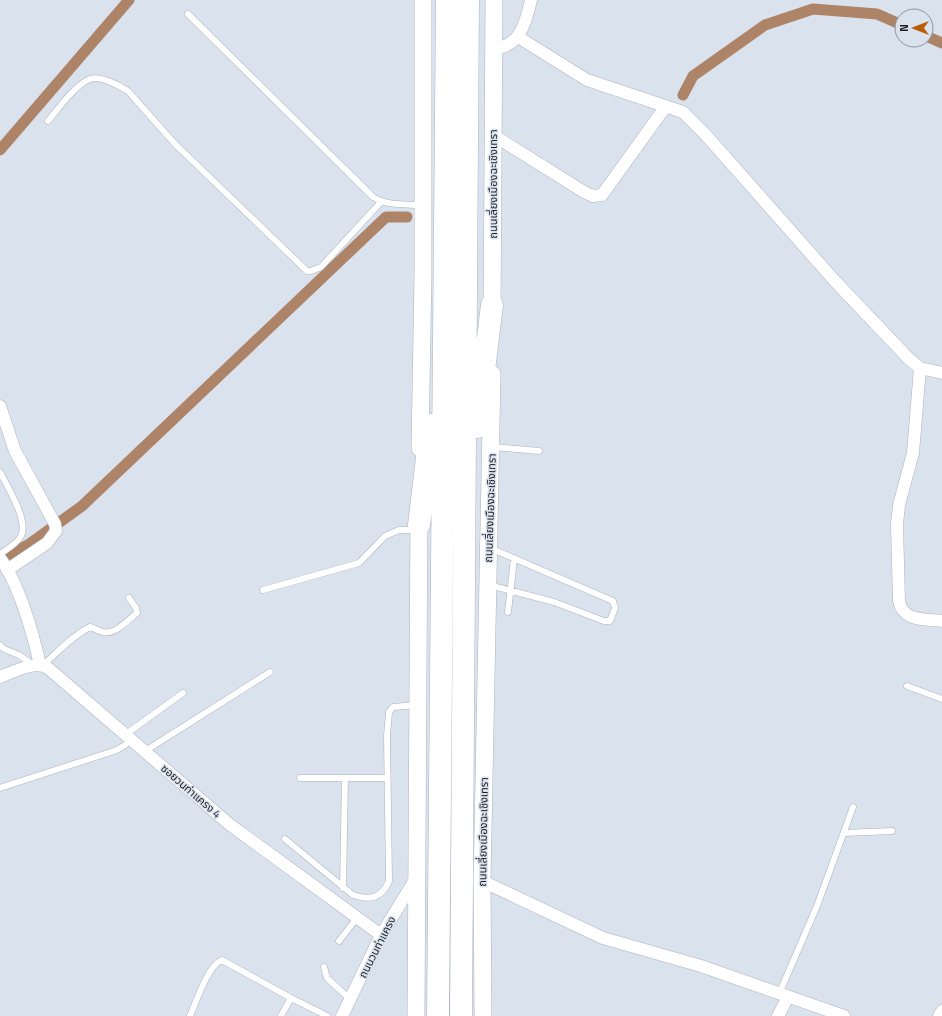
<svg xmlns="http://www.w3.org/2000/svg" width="942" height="1016" viewBox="0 0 942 1016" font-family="'Titillium Web','Noto Sans Thai',sans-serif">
<rect width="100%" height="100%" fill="#dae2ee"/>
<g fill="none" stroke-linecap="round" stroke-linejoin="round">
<!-- canal -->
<path stroke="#ae8468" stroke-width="11" d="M926,36L942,43
M683,95L693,76L765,25L813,9L877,14L902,25
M0,150L129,0
M0,559L28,545L82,506L386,217H407"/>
<defs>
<path id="lane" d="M188,14L373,197C388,206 404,204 421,205
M48,121C58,109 76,84 90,79C100,75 120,86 128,91L175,144L307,271H311L321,267L381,202
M493,447L539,451
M0,472C7,486 29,521 21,536C17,544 7,549 0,554
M489,585L554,602L604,621H610L615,608L613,601L490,548
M263,590L359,563L385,536L399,530H416
M508,612L514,559
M0,645L4,649L19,655L33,665
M43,665C58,652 72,636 90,627C95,628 98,631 103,632C115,635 128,620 137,613L136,608L129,598
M907,686L942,699
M126,734L183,693
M145,751L270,672
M300,778H387
M0,788L117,750L133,740
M844,833L892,831
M285,839L353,895C370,901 382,898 389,881L387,736L389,712L393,707L417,705
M343,888L345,778
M339,941L357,918
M324,967L327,978L351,1000
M779,994L817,906L853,807
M190,1016C196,1002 208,965 222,960L291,998L327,1016
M281,1016L291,998"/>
<path id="street" d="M518,37L587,80L683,112L705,134L834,280L909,359L920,368L942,373
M493,48C520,48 526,22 531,0
M493,135L584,192L593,196L602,195L666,106
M920,368L913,453L899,505L897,524L899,601C903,622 925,619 942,621
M0,406L15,451L55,524L56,531L47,543L7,570
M0,558C19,584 33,633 40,665
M0,677C14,672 34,660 48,668L229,824L381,935
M482,881L603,938L701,966L844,1016
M342,1016L381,935L415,880
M778,1016L788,997
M939,1016L942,1011"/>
<path id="secondary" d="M492,318L494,0
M420,448L423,274V0
M416,1016L419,512
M483,1016L482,881L492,374"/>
<path id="highway" d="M477,427L492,305
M419,525L431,425
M438,1016L447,0
M461,1016L468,0"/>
</defs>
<!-- lane casing -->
<use href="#lane" stroke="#abb3bf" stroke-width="7"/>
<!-- street casing -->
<use href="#street" stroke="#abb3bf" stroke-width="13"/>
<!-- secondary casing -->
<use href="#secondary" stroke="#abb3bf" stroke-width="18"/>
<!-- highway casing -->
<use href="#highway" stroke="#abb3bf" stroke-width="23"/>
<!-- lane -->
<use href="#lane" stroke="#fff" stroke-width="6"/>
<!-- street -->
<use href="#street" stroke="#fff" stroke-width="12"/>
<!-- secondary -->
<use href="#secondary" stroke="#fff" stroke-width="17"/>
<!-- highway -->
<use href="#highway" stroke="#fff" stroke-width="22"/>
</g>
<g text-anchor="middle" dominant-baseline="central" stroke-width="3" stroke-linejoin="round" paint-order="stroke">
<!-- street labels -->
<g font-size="11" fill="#1d2024" stroke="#dae2ee">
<text transform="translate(493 184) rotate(-90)">ถนนเลี่ยงเมืองฉะเชิงเทรา</text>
<text transform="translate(490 508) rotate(-88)">ถนนเลี่ยงเมืองฉะเชิงเทรา</text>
<text transform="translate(191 791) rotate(41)">ซอยวนท่าแครง 4</text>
<text transform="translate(483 832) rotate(-89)">ถนนเลี่ยงเมืองฉะเชิงเทรา</text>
<text transform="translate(377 947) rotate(-63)">ถนนวนท่าแครง</text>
</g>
</g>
<!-- north arrow -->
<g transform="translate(914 28) rotate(270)"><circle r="19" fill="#dae2ee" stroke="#8e949d"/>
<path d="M0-3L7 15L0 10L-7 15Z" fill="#b95e02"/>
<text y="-6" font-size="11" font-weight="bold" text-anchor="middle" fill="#1d2024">N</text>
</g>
</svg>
